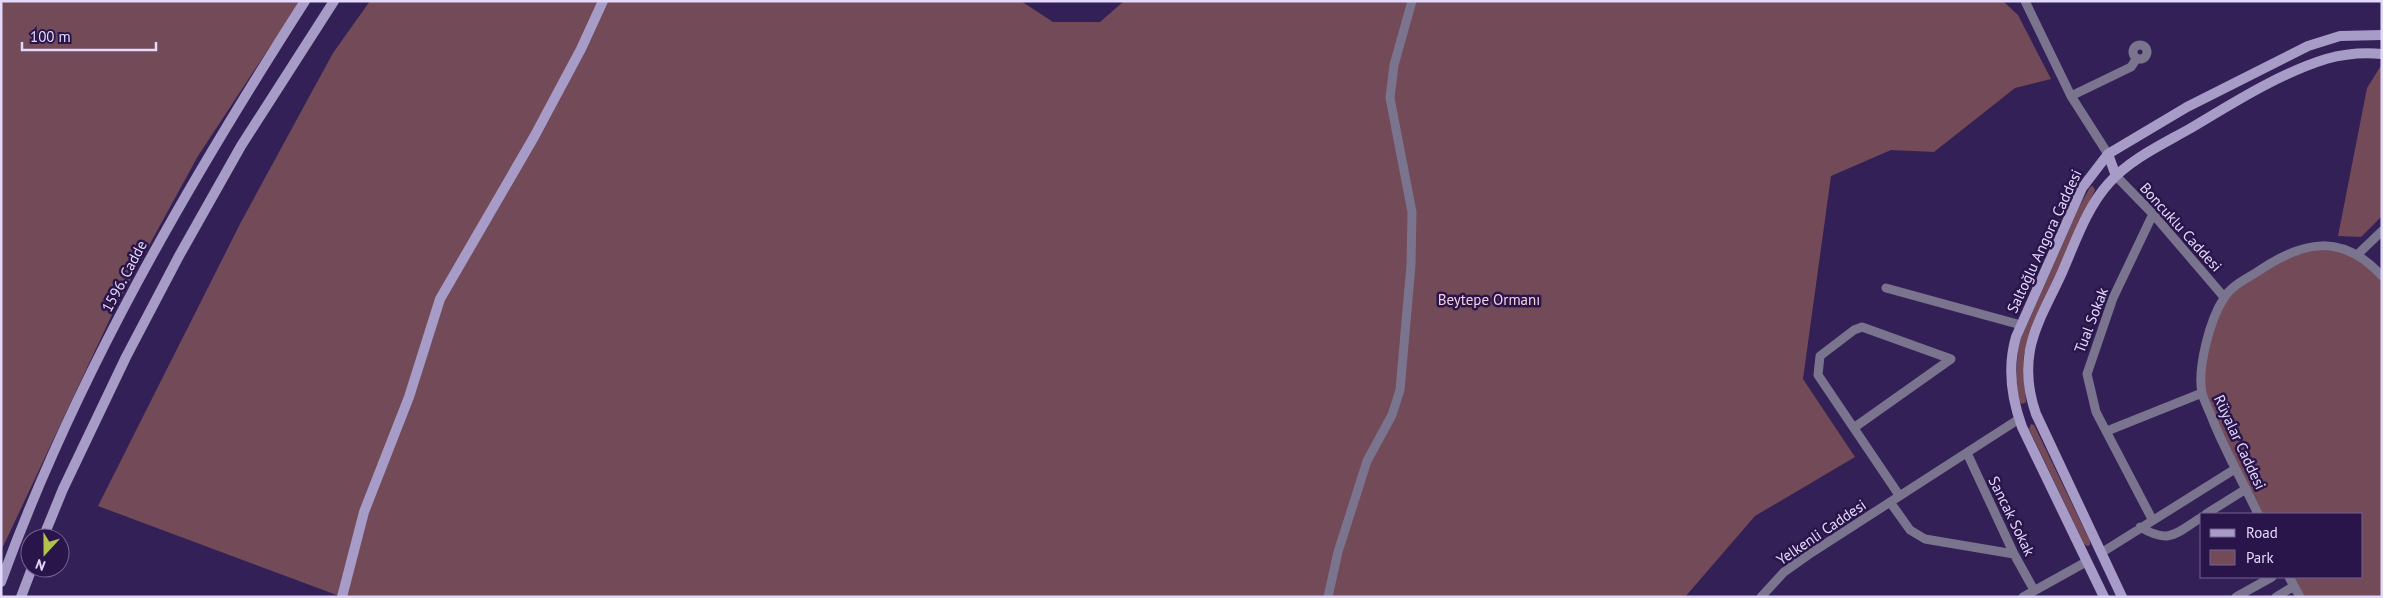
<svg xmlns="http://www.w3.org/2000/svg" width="2383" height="598" viewBox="0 0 2383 598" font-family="'PT Sans',sans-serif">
<rect width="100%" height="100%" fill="#332056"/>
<!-- green -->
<path fill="#724a58" d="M1,1H300L198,156L117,304L1,551Z
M370,1H1021L1053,22H1100L1124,1H2003L2018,15L2051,79L2015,88L1934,152L1891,150L1831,176L1803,379L1855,457L1755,516L1685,597H342L98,506L241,222L333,53Z
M2382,64V216L2361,237L2338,236L2367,88Z
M2093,186L2095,190L2027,342L2023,360L2026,402L2022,404L2019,401L2016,380L2018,345L2079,207L2090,187Z
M2305,246L2337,247L2382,276V597H2300L2289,577H2362V514H2258L2202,393L2203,358L2224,297Z
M2031,424L2034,425L2090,541V545L2087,546L2084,544L2029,429Z"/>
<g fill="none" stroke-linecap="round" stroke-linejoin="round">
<!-- street -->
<path stroke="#7b748f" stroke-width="9" d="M2025,1L2071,96L2108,154
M2133 52a7 7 0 1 1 14 0a7 7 0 1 1-14 0Z
M2071,96L2131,67L2137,58
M2116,176L2153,214L2224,297
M2357,255L2382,231
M1886,288L2021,325
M1855,427L1951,359L1862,327L1854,330L1820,356L1818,375L1899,495
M2107,431L2202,393
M1967,453L2014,554L2034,590
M1890,502L1910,530L1925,539L2014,554
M2206,514L2246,489
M2258,514C2243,482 2225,451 2212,418C2209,410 2204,401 2202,393C2197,368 2210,319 2224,298C2231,286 2246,279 2257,272C2302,241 2342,232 2382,276
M2152,519L2096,412L2087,374L2113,298L2153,214
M2140,527C2170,545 2176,533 2202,517
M2101,553L2235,469
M2289,577L2300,597
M1328,597L1338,552L1367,461L1392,415L1400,390L1411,265L1412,212L1390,98L1394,65L1412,1
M1761,597L1784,572L1808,555L2019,419
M2023,597L2086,562
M2236,597L2272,577
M2276,597L2294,586"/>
<!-- secondary -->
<path stroke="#a79bc7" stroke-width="10" d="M2108,154L2116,176
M43,538L63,489L126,357L179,256L241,146L334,1
M1,582C76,376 187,185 305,1
M21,597L32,568
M342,597L364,512L409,397L440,299L534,137L581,49L603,1
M2104,597L2022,427C2011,397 2007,368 2016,337L2082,188L2108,154L2187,107L2308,46L2340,36L2382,35
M2122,597L2036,414C2029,394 2026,372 2030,350C2035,324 2049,301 2060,277C2074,246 2086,208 2109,183C2130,159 2163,144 2191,128C2233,103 2278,74 2326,59C2344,54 2362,52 2382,54"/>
</g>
<g text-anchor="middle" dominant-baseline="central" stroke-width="5" stroke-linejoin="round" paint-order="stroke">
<!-- street labels -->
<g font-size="15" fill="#e2d9fc" stroke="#2a154b">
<text transform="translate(2181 227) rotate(48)">Boncuklu Caddesi</text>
<text transform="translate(2044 241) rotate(-65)">Saltoğlu Angora Caddesi</text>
<text transform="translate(124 276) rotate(-62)">1596. Cadde</text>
<text transform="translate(2091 320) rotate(-69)">Tual Sokak</text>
<text transform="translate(2240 442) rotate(65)">Rüyalar Caddesi</text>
<text transform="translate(2012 516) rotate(64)">Sancak Sokak</text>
<text transform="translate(1821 532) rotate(-34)">Yelkenli Caddesi</text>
</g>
<!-- park labels -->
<g font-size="15" fill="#f8cfdd" stroke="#2a154b">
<text x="1489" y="299">Beytepe Ormanı</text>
</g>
</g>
<!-- border -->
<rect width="2383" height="598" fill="none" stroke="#e2d9fc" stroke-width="5"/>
<!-- legend -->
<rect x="2200" y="513" width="162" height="65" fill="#2a154b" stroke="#746392"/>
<rect x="2210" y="529" width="25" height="8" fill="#a79bc7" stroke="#746392"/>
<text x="2246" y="538" font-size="15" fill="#e2d9fc">Road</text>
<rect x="2210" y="550" width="25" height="15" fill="#724a58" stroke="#746392"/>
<text x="2246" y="563" font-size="15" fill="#e2d9fc">Park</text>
<!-- north arrow -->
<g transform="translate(45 553) rotate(201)"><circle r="24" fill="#2a154b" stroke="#746392"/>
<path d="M0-4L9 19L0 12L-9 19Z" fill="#b2c34c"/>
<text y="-8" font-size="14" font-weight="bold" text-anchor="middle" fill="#e2d9fc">N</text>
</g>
<!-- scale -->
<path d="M22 42v8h134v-8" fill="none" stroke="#e2d9fc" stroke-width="2.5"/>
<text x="30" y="42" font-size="15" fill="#e2d9fc" stroke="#2a154b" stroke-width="4" paint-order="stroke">100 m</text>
</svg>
